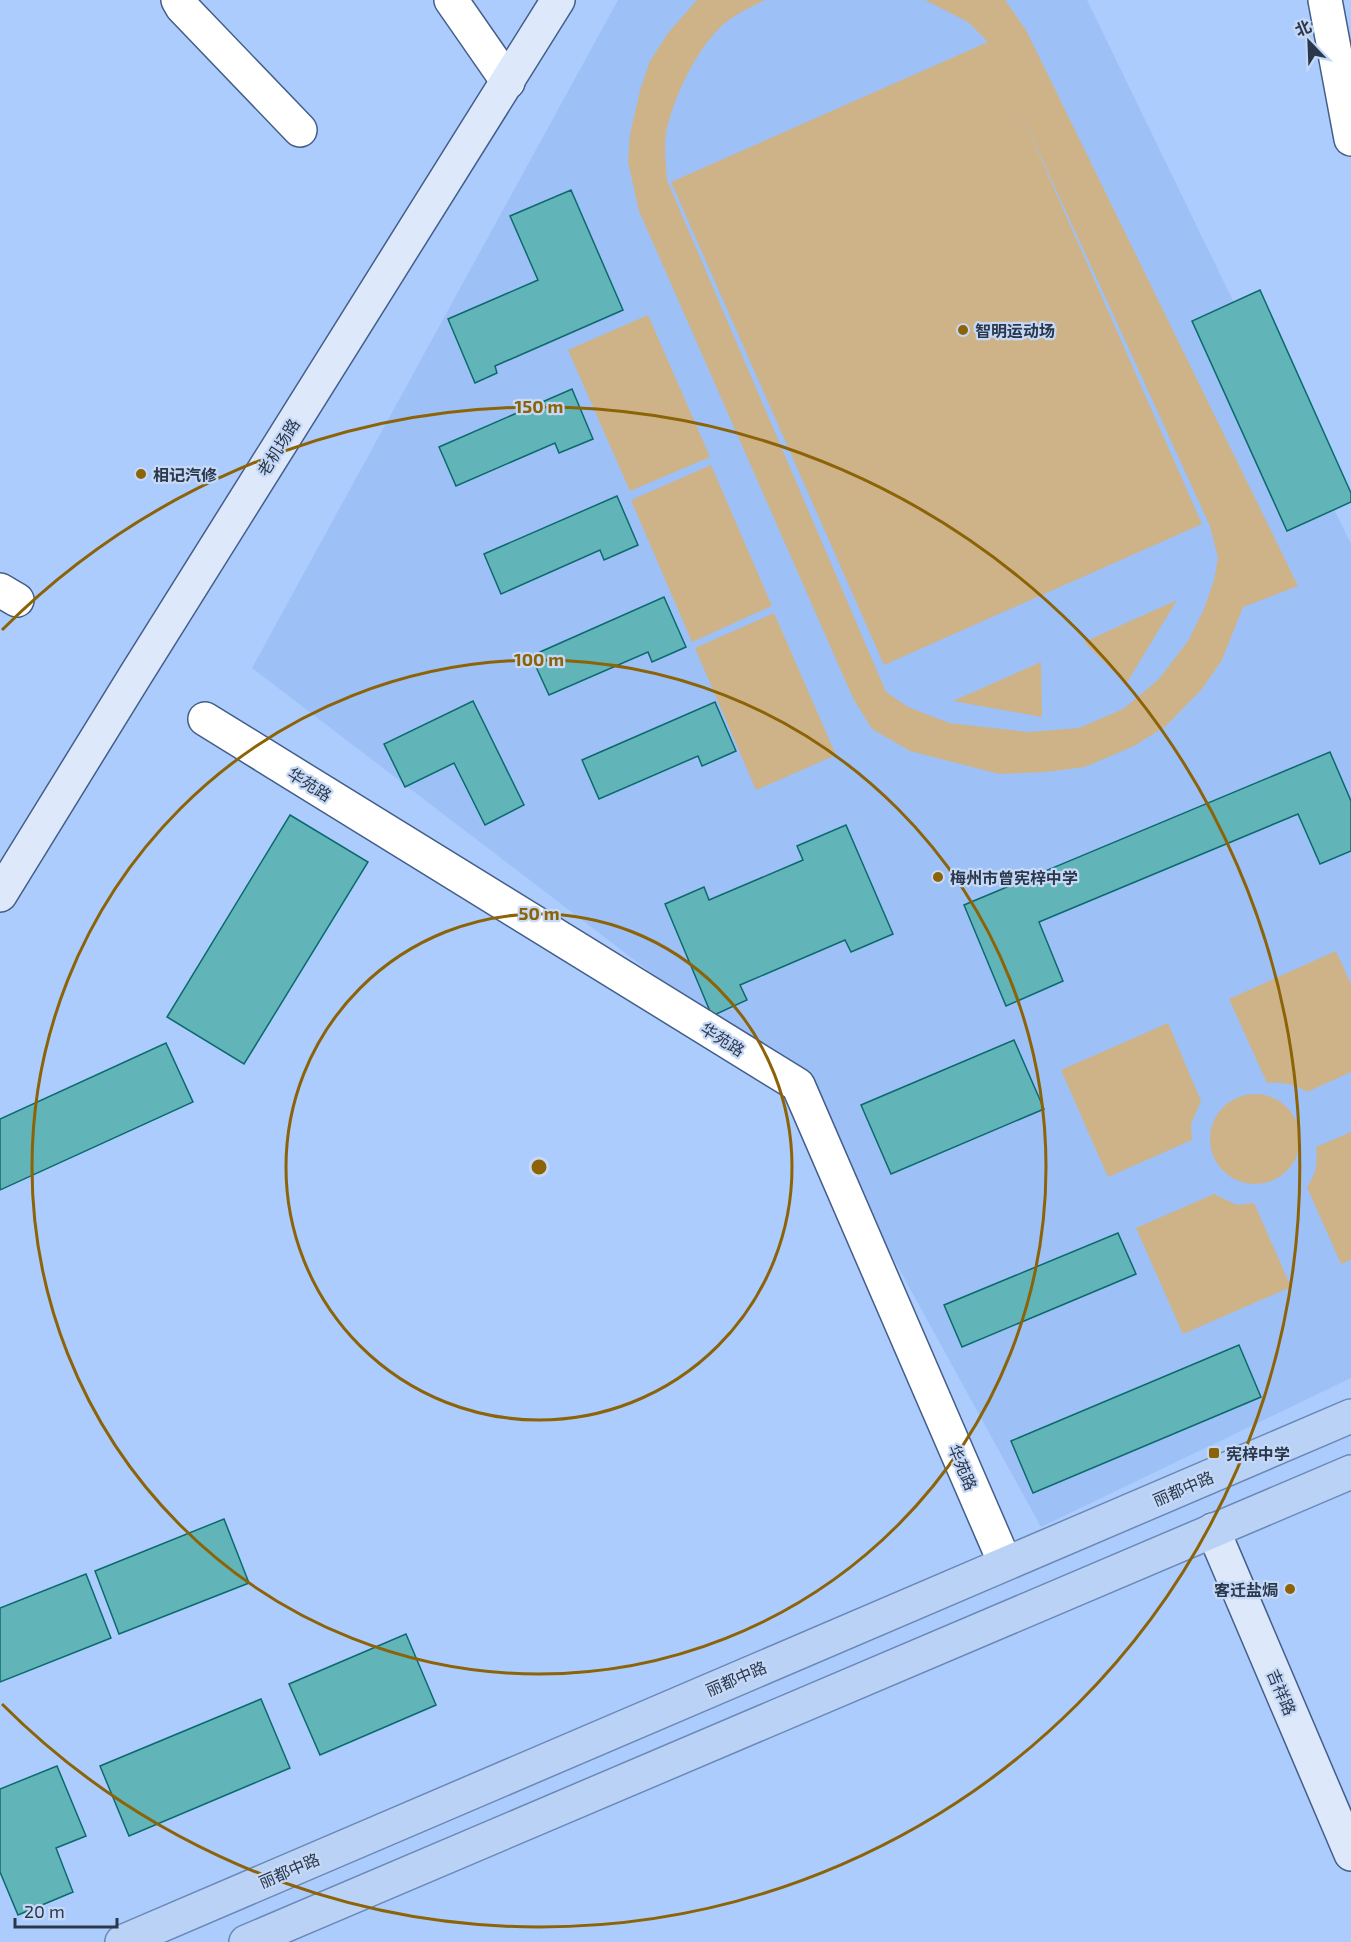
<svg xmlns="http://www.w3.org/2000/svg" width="1351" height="1942" viewBox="0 0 1351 1942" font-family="'Exo 2','Noto Sans SC',sans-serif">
<rect width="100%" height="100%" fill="#acccfd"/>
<!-- built -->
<path fill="#9dc0f7" d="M618,0H1087L1351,544V1378L1041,1527L798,1085L252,668Z"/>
<!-- green -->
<path fill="#ceb388" d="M697,0H765C751,7 736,14 725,23C697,47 673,98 666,133C664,148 666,165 667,180L886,692L908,707L949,723L1028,732L1079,728L1123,709L1158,680L1188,641L1204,609L1214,580L1218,558L1210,526L1019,109L1202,524L884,665L671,182L988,42L968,22L925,0H1005L1026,30L1298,586L1243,607L1222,660L1202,689L1166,726L1134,746L1085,767L1046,772L999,774L910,751L872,729L853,698L639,211L628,162L630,134L641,87L650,61L668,33Z
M648,315L710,457L630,491L568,350Z
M711,465L772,606L692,642L631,500Z
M1177,600L1126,684L1084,642Z
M774,613L836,755L756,790L695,648Z
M1041,662L1042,717L953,701Z
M1336,951L1351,984V1072L1307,1092C1293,1083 1283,1082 1267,1083L1229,999Z
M1168,1023L1201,1101L1191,1124L1192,1140L1108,1177L1061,1070Z
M1210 1139a45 45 0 1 1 90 0a45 45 0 1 1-90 0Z
M1351,1132V1260L1341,1264L1307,1187C1316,1174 1318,1164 1316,1147Z
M1214,1194L1237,1205L1254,1203L1291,1287L1183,1334L1136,1228Z"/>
<!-- building -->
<path fill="#61b5b8" stroke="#0c696c" stroke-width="1.5" d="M571,190L623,310L495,366L497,373L475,383L448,319L538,280L510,216Z
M1260,290L1351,493V502L1287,531L1192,321Z
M572,389L593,439L559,453L555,443L456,486L439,447Z
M617,496L638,545L604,560L600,550L501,594L484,554Z
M664,597L686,647L652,662L648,652L549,695L531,656Z
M473,701L524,805L485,825L454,763L405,787L384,744Z
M715,702L736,751L702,766L698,756L599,799L582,760Z
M1330,752L1351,801V851L1320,864L1298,814L1039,922L1063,981L1006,1006L964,905Z
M290,815L368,862L244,1064L167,1017Z
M846,825L893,934L851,952L845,940L740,985L747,1000L712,1016L665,904L704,887L709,900L803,860L797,846Z
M1014,1040L1044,1109L891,1174L861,1105Z
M166,1043L193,1102L0,1190V1119Z
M1118,1233L1136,1274L962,1347L944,1305Z
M1239,1345L1261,1397L1033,1493L1011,1441Z
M224,1519L249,1583L119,1634L95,1571Z
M86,1574L111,1638L0,1682V1608Z
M406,1634L436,1705L320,1755L289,1684Z
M261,1699L290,1768L129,1836L100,1766Z
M57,1766L86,1836L56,1848L73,1892L18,1915L0,1872V1789Z"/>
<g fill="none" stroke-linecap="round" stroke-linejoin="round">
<defs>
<path id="street" d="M178,0L182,7L300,130
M451,0L508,82
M1325,0L1351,139
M0,590L17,600
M205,719L798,1085L1005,1563"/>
<path id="secondary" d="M0,895L135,676L558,0
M1213,1530L1351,1854"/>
<path id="primary" d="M122,1942L1351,1416
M246,1942L1351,1472"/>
</defs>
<!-- street casing -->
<use href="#street" stroke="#435e89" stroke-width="36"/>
<!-- secondary casing -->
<use href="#secondary" stroke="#435e89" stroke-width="36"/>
<!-- primary casing -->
<use href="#primary" stroke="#6b89b7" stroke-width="36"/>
<!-- street -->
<use href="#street" stroke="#fff" stroke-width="33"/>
<!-- secondary -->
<use href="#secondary" stroke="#dde8fb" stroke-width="33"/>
<!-- primary -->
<use href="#primary" stroke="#bbd2f7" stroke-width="33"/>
</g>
<!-- distance rings -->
<g fill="none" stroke="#8c6306" stroke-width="3">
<circle cx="539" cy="1167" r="253"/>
<circle cx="539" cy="1167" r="507"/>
<path d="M2 630A760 760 0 1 1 2 1704"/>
</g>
<!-- markers -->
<g fill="#8c6306" stroke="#c5d8f6" stroke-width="2">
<circle cx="963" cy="330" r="6"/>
<circle cx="141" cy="474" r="6"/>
<circle cx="938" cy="877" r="6"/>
<rect x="1208" y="1447" width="12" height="12" rx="3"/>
<circle cx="1290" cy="1589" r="6"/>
</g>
<g text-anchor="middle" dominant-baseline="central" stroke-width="4.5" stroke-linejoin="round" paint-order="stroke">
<!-- poi labels -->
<g font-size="16" font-weight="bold" fill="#2b384c" stroke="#c5d8f6" text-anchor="start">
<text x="975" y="330">智明运动场</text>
<text x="153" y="474">相记汽修</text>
<text x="950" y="877">梅州市曾宪梓中学</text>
<text x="1226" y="1453">宪梓中学</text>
<text x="1278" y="1589" text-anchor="end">客迁盐焗</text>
</g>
<!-- street labels -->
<g font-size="16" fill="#2b384c" stroke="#c5d8f6">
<text transform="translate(278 447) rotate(-58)">老机场路</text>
<text transform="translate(310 784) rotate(32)">华苑路</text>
<text transform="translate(723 1039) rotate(32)">华苑路</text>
<text transform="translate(963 1467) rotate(67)">华苑路</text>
<text transform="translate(1183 1488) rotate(-23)">丽都中路</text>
<text transform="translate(736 1678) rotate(-23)">丽都中路</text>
<text transform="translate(1282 1692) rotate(67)">吉祥路</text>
<text transform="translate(289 1870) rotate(-23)">丽都中路</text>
</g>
</g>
<circle cx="539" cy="1167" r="9" fill="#8c6306" stroke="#c5d8f6" stroke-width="3"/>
<g font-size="18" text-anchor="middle" font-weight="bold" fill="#8c6306" stroke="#c5d8f6" stroke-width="4.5" stroke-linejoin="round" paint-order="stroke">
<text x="539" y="413">150 m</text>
<text x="539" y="666">100 m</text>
<text x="539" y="920">50 m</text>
</g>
<!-- north arrow -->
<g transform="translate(1309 42) rotate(337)" stroke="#c5d8f6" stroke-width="4.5" paint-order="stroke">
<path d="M0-4.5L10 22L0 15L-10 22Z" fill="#2b384c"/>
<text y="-9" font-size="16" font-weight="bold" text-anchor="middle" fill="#2b384c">北</text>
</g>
<!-- scale -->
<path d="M15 1918v9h102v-9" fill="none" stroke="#2b384c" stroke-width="3"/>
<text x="24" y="1918" font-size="18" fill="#2b384c" stroke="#c5d8f6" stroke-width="4.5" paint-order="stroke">20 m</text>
</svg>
